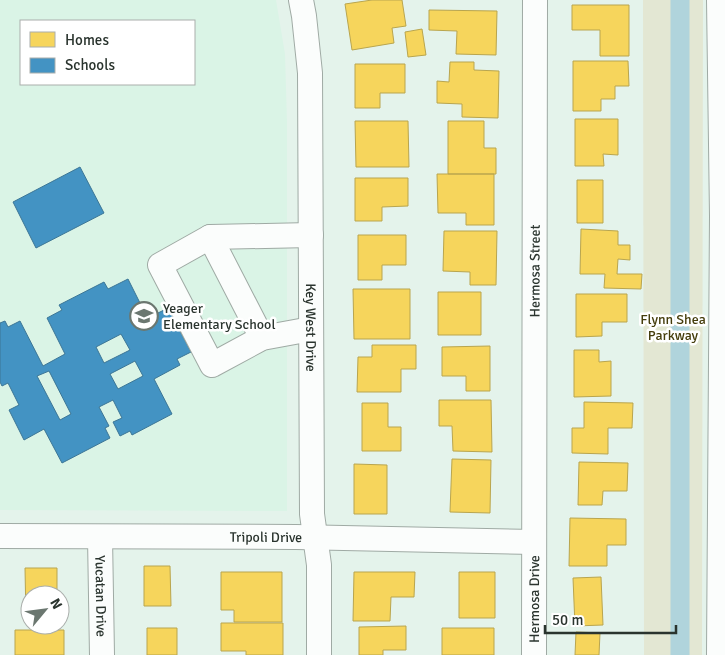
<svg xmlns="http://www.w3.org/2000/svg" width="725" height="655" viewBox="0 0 725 655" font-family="Signika,sans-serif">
<rect width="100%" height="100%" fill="#e4f3eb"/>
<!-- built -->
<path fill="#daf4e6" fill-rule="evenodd" d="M0,0H276L285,54L287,122V511L0,510ZM21,21H194V84H21Z"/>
<!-- green -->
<path fill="#e3e7d3" d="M643,0H703L702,655H644Z"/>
<!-- homes -->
<path fill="#f6d55c" stroke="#b9a54e" d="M372,0H402L406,26L392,28L394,43L352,50L345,4Z
M572,5H629V56H600V30H572Z
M429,10L497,11L496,55L456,54L457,31L429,30Z
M422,29L426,55L408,57L405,32Z
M573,61H628L629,86H615V99H601V111H573Z
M450,62H474V70L499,71L498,118L462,117V104L437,103V81L449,82Z
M355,64H405V93H380V108H355Z
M575,119H618V155L603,154L604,166H575Z
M355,121H408L409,167H356Z
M448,121H484V148H496V174H448Z
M437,174H494V225H466V213H438Z
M355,178H408V206L382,207V221H355Z
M577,180H603V223H577Z
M581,229L618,231V245H630V260L618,259L617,274H642L641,289L604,288L605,274H580Z
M444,231H497L496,285H470V272L443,271Z
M358,235H406V265H382V280H358Z
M353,289H410V339H354Z
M438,292H481V335H438Z
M576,294H627V322H602V336L576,337Z
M372,345H416V369H401V392H357L358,357H372Z
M490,346V391H466V376H442V347Z
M574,350H599V362L611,361V396L574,397Z
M439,400H491L492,452L453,451L452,426H439Z
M584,402L633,403L632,428H608V454L572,453V428H584Z
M362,403H388V427H401V451H362Z
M452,459L491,460L490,513L450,512Z
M579,462L628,463L627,491H603L602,505H578Z
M354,464L387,465V514H354Z
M570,518L626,519V545H607V566H569Z
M144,566H170L171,606H144Z
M25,568H57V595H30V620H26Z
M221,572H282V622H234V610H221Z
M354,572H415L414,597H391L390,621H353Z
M459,572H495V618H459Z
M601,577L603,625L575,626L573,578Z
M221,623H283V655H246V651H221Z
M406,626V650H383V655H359V627Z
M147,628H177V655H147Z
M442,628H494V655H442Z
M15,630H64V655H15Z
M576,632L600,633L599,655H575Z"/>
<!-- schools -->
<path fill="#4393c3" stroke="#3c7696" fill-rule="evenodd" d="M80,167L104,213L36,248L13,202Z
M128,279L145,313L151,310L154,315L168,308L191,352L177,359L180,365L154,379L172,414L132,435L130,431L120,436L113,422L122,418L113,400L99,407L109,426L105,428L110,438L62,463L44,429L24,440L9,410L19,405L8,383L2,386L0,382V323L5,321L8,327L20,321L43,366L65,354L47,318L62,310L59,305L104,282L108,289ZM121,334L130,350L104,363L96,347ZM135,361L143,376L118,389L110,374ZM49,371L71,414L60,420L37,376Z"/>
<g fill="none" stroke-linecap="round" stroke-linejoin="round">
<!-- canal -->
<path stroke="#b0d4dc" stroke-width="19" d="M680,655V0"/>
<defs>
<g id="minor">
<path id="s1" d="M301,0L304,16L310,73L312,514L319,565V655"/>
<path d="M719,0L722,216L719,655"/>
<path d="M311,235L210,237L160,265L212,365L262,338L311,329"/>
<path d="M210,237L262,338"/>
<path id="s2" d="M0,536L296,537L534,542"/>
<path id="s3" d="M100,537L102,655"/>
<path id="s4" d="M534,655L535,0"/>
</g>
</defs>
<!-- minor casing -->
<use href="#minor" stroke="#9faaa4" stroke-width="26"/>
<!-- minor -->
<use href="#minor" stroke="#fbfdfc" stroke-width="24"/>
</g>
<!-- icons -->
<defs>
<symbol id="school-ring" viewBox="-11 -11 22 22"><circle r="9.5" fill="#fff" stroke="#6b7770" stroke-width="1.5"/><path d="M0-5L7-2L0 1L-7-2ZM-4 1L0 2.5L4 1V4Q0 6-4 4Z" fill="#6b7770"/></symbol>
</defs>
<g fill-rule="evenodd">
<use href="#school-ring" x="128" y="300" width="32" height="32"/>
</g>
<g text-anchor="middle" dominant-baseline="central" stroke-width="5" stroke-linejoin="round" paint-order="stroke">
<!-- street labels -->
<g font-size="14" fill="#2a342e" stroke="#fff">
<text stroke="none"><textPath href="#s4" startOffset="384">Hermosa Street</textPath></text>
<text stroke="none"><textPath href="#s1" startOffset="328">Key West Drive</textPath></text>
<text stroke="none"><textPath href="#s2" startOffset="266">Tripoli Drive</textPath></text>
<text stroke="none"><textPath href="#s3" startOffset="59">Yucatan Drive</textPath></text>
<text stroke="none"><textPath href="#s4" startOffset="56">Hermosa Drive</textPath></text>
</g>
<!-- poi labels -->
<g font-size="14" fill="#2a342e" stroke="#fff" text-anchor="start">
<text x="163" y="308">Yeager<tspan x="163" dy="16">Elementary School</tspan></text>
</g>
<!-- park labels -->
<g font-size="14" fill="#453d0c" stroke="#fff">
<text x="673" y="319">Flynn Shea<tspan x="673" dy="16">Parkway</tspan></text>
</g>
</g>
<!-- legend -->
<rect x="20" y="20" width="175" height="65" fill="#ffffff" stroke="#aaaeab"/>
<rect x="30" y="32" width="25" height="15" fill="#f6d55c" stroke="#aaaeab"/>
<text x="65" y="45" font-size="15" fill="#2a342e">Homes</text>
<rect x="30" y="58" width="25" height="15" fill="#4393c3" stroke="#aaaeab"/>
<text x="65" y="70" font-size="15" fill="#2a342e">Schools</text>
<!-- north arrow -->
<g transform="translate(45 610) rotate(61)"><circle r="24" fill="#ffffff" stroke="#aaaeab"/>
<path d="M0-4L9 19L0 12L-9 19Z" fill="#6b7770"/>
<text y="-8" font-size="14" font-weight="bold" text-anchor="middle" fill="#2a342e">N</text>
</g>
<!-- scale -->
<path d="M545 625v8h131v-8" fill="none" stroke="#2a342e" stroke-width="2.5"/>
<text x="552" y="625" font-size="15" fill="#2a342e" stroke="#ffffff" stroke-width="4" paint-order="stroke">50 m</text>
</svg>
